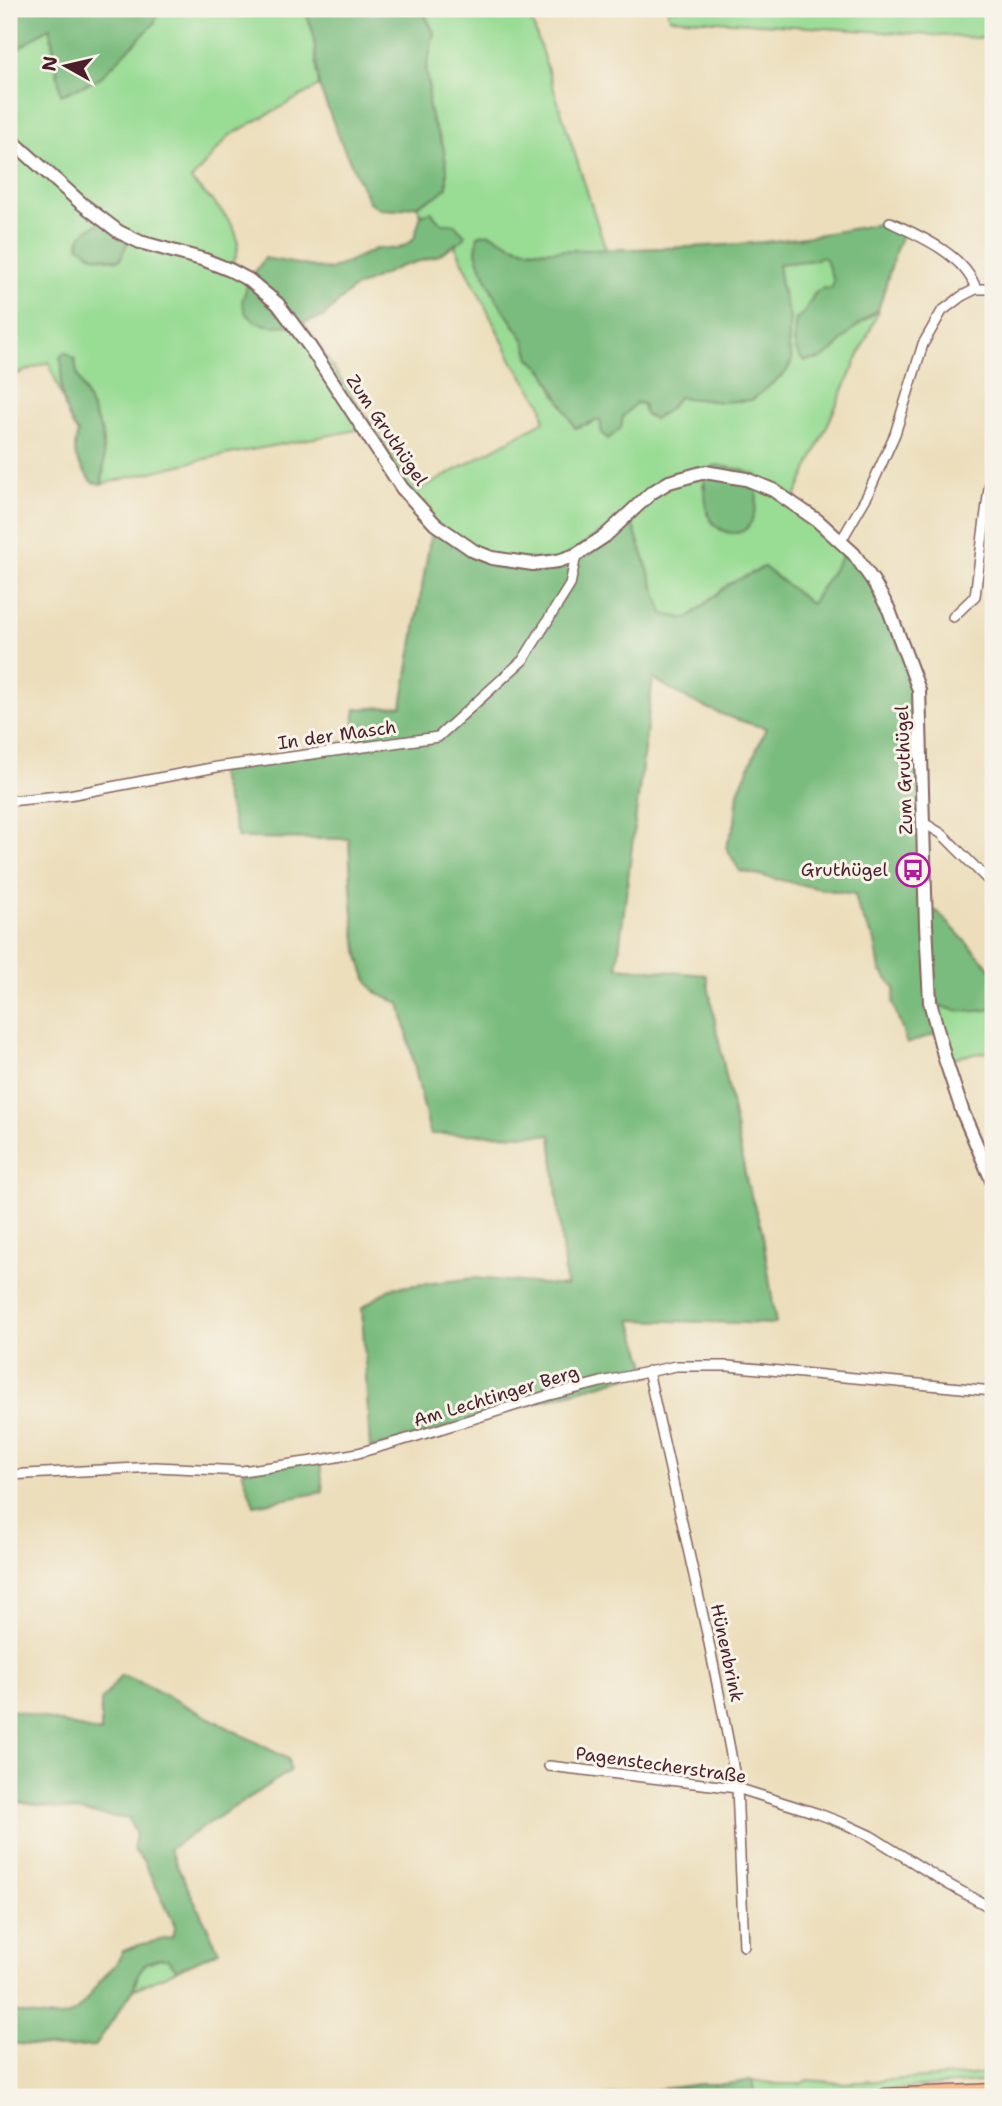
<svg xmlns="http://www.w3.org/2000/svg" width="1002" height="2106" viewBox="0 0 1002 2106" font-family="'Shantell Sans',sans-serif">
<rect width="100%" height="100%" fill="#f7f3e8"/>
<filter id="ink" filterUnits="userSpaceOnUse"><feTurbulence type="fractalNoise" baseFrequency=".0143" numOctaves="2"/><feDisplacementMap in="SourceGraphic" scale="14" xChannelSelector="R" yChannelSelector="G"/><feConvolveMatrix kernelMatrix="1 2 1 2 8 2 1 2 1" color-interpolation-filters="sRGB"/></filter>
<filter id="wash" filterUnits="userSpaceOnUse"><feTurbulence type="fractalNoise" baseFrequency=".00686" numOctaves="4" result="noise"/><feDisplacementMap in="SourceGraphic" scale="28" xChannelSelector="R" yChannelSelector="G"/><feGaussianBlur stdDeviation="1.57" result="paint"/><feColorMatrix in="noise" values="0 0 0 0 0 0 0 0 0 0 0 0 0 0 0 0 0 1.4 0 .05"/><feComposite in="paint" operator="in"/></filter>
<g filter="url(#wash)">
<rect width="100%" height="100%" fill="#ecdebb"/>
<!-- green -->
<path fill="#99dc94" stroke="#727e60" stroke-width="2" fill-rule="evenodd" d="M159,9H304L313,31L319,86L229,136L191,180C211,202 252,230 233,262L253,274L249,280L258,323L272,326L304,323L356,403L418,491L544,421L542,405L513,362L455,246L465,235L454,224H442L431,212L421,215L417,205L435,197L443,145L432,121L428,104L429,85L426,70L434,33L422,9H528L606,250C576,250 543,254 515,246C506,243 498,238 489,233L481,267L495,297L525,341L530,358L544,371L556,395L587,425L601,419L623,416L636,403L670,408L678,397L722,402L752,400L786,372L792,360C789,348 787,339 790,327L777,264L814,260L822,257L825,258L834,281L831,290L815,292L805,314L796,319L794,336L805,361C833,356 832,348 851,331C860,323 870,317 879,310L793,502L854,554L842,556L811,604L729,584L687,619L663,614L629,514L558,561L492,558L435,524L362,429L209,458L102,484L104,463L102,433L77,374L75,359L63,368L61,380L66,409L49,362L9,377V55L49,26L61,95L154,24ZM103,222L116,261L94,256L90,228ZM757,475L756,503L707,514V501L703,485Z
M667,9H993V39L670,18Z
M930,1002L978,1011L993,1009V1051L945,1059Z
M158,1959H169L177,1970L133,1990L138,1975L146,1963Z
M993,2072V2081L791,2097H755L752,2080L776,2084H800L809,2080L843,2083L971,2075Z"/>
<!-- forest -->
<path fill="#7abc7e" stroke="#626e54" stroke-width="2" d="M9,9H159L154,24L99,79L61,95L50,27L9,55Z
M304,9H422L434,33L426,70L429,85L428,104L432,121L443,145L447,169V187L435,197L417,205L395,210L380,209L369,202L341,142L319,86L313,31Z
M431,212L442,224H454L465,235V238L437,256L399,267L351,290L323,317L294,325L272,326L258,323L246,314L242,302L249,280L265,258L330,270L378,248L397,249L406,245L414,239L421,215Z
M103,222L130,237L120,260L94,256L79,246C78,232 92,227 103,222Z
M890,222L904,229L896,250L879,308L850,332L834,350L821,359L804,361C791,351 794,334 796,319C811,310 808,296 822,288L831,289L834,281L825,258L821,257L814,260L778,264L781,287L790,318L788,348L792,360L786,372L752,400L722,402L678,397L670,408L654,419L645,415L643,404L636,403L623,416L621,428L608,439L602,434L600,419L575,428L544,371L530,358L525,341L495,297L481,267L476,252L478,236C491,229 500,240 512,245C529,252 552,251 570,250C638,249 706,248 773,241C812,237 851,229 890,222Z
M65,352L75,359L77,374L102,433L104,463L102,484L92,482C79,463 70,457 78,433C67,420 61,397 61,379C62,369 63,368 60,357Z
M716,465L739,469L757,475C757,489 758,506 752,520C744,541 717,534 709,517C705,509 704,482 705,472Z
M629,514L663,614L687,619L729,584L764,567L811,604L842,556L854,554L873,581L919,690L926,912L937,911L993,971V1009C967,1013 956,1013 931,1002L937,1033L907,1044L893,1003L895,988L880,970L875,941L859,911L855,894L821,889L740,871L726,847L735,823L738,792L766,728C723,717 690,703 653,678L617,967L706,975L747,1183L762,1230L776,1324L631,1320L648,1371L370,1449L362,1308L391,1288L475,1278L566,1286L551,1135L430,1134L400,1003C393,1000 382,997 376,992C350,970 351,873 349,839L238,838L217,767L349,749L356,709L402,706L431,534L435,524L492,558L558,561Z
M320,1460L323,1492L254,1505L242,1471Z
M121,1675L142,1683L288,1759L290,1771L169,1849L219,1951L177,1970L168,1959H158L146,1963L138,1975L133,1990L95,2046L60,2048L9,2043V2011C26,2014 60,2023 75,2012C85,2004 91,1992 99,1982C110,1970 116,1967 123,1951L139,1945L172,1937L175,1925L144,1862L133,1849L136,1835L129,1819L9,1801V1709L101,1733V1701Z
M752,2080L755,2097H598L701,2084H727Z"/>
</g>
<g filter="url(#ink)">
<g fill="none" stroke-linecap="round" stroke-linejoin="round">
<defs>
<path id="minor" d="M890,222C920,236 965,255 976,289
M841,541L867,496L895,434L923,344L942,311L962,296L976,289H993
M953,617L975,596L993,458
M9,801L69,795L217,767L438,737L523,660L570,585L576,555
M924,823L942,834L993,885
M648,1371L708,1638L729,1744L737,1788L744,1946
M9,1475L155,1467L242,1471L320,1460L358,1453L414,1437L546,1396L601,1382L676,1366H728L993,1391
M549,1766L737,1788L819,1814L845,1824L871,1836L946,1883L993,1909"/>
<path id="tertiary" d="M9,138L81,203L119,232L140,242L205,260L230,270L249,280L278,304L310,347L402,488L435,524L474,551L492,558L533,564L558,561L576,555L605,536L651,493L669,482L705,472L746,479L773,490L818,521L854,554L873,581L889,610L919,690L926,925L930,1002L945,1059L963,1113L993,1183"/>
<path id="trunk" d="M885,2097L993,2092"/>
</defs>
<!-- minor casing -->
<use href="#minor" stroke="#83625d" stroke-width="12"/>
<!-- tertiary casing -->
<use href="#tertiary" stroke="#83625d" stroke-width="16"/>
<!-- trunk casing -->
<use href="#trunk" stroke="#83625d" stroke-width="19"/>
<!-- minor -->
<use href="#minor" stroke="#fff" stroke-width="9"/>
<!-- tertiary -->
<use href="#tertiary" stroke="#fff" stroke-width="12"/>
<!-- trunk -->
<use href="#trunk" stroke="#fbbb8c" stroke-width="16"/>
</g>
</g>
<!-- icons -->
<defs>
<symbol id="bus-ring" viewBox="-11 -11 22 22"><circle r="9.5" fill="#f7f3e8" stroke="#b5179e" stroke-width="1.5"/><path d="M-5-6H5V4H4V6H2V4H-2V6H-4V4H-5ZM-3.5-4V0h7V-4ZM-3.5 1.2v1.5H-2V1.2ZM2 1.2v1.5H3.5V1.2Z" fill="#b5179e"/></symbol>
</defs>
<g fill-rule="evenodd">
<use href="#bus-ring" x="894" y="851" width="38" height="38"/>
</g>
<g text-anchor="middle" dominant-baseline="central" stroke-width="6" stroke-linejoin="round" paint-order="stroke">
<!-- street labels -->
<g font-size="18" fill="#4a1f2b" stroke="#f7f3e8">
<text transform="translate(387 430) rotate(56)">Zum Gruthügel</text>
<text transform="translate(337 735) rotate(-8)">In der Masch</text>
<text transform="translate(904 770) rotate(-92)">Zum Gruthügel</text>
<text transform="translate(496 1396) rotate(-17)">Am Lechtinger Berg</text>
<text transform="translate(727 1653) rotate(78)">Hünenbrink</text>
<text transform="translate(661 1765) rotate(8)">Pagenstecherstraße</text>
</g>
<!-- poi labels -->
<g font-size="18" fill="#4a1f2b" stroke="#f7f3e8" text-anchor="end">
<text x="888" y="870">Gruthügel</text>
</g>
</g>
<!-- margin -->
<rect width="1002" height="2106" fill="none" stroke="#f7f3e8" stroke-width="35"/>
<!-- north arrow -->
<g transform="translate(66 66) rotate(278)" stroke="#f7f3e8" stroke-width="5" paint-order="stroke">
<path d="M0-5L12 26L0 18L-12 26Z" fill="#4a1f2b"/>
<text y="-10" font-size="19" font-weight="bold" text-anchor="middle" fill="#4a1f2b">N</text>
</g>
</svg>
